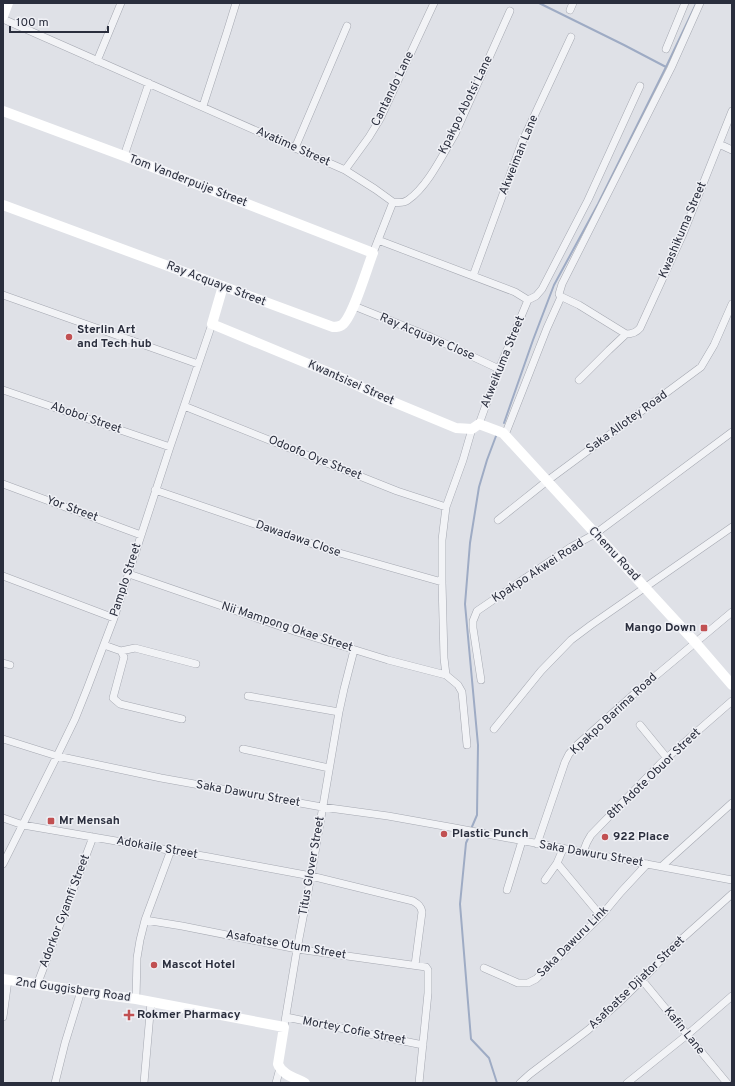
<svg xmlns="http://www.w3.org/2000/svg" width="735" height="1086" viewBox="0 0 735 1086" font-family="Overpass,sans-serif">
<rect width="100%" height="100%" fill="#dfe1e7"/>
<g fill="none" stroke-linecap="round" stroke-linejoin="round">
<!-- stream -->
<path stroke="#9eabc4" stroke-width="2" d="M539,3L624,45L666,67
M504,423L533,340L554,285L598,204L666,67L696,4
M471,829L477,815L478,745L465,604L470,543L479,487L487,460L496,436
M470,834L466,843L460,904L471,1039L489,1058L497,1083"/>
<defs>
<path id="street" d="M700,3L671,68L562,284L559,294L560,296L579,305L626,334C632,334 636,333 640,328L683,234L732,111
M570,10L573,3
M3,19L345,170L375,189L393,202
M666,49L685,3
M97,61L121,3
M203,106L227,32L236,3
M719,144L732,150
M295,148L347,26
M124,156L149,83
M345,170L369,137L380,119L434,3
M393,202C399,203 404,203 408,200C428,186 443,154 455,134L510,11
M378,240L515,292L528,300
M373,253L393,202
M473,276L522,142L571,37
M3,295L198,364
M528,300L536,296L542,289L588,200L640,86
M354,306L431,337L499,369
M579,380L609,350L626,334
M3,390L170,447
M184,406L397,491L446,507
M479,424L499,369L528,300
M505,435L547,328L561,297
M3,484L141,535
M155,490L336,552L442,582
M498,520L547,481L701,367L714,345L732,304
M129,574L297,632L388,660L446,675L458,685L462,692L467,745
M3,576L114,618
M104,645L121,651L124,657L113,698L120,704L182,719
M121,651L135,648L196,664
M3,663L10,665
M446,675L444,658L442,582V540L446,507L463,460L472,429
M481,680L473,628V621L477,611L571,547L595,534L732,432
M248,696L339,712
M640,725L667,758
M494,729L541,671L571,640L591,625L732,527
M3,739L57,756L161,778L322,807L388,816L455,828L732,880
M243,749L329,768
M3,818L23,825L209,857L311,876L413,901C418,904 421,906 422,912L415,965
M537,844L565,762L569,754L577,745L634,694L732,612
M563,849L557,863L601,916
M583,852L587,842L591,835L661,763L732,701
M3,864L57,756L75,719L87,689L114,618L170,447L212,324
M662,866L732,803
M545,880L557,863
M507,890L522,841
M145,920L182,926L297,949L426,967L428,970V993L419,1083
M484,968L518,983H528L536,979L601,916L621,892L647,864
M642,980L727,1083
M37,985L93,837
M136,999L137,958L140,940L145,920L171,850
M3,1017L8,980
M286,1017L423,1045
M284,1027L297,949L311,876L339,712L344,689L354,650
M55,1083L65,1043L81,991
M144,1083L151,1002
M276,1083L280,1068
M520,1083L530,1074L588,1030L615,1006L642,980L675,945L732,894
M627,1083L687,1035L732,996"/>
</defs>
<!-- street casing -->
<use href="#street" stroke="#a5a8b1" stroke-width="8"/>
<!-- street -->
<use href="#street" stroke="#f2f3f6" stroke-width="7"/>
<!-- secondary -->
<path stroke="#fff" stroke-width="10" d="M3,16L8,3
M3,111L124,156L373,253C367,268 353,317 342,325C339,327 336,327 333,327L3,205
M223,286L212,324L335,375L386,399L456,428L472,429L479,424L503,433L695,642L732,685
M3,979L106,995L136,999L284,1027L278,1064C282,1075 296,1078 305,1083"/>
</g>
<!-- markers -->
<g fill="#c15052" stroke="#eff0f5" stroke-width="1.5">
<circle cx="69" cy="337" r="4"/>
<rect x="700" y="624" width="8" height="8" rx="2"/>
<rect x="47" y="817" width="8" height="8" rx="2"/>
<circle cx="444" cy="834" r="4"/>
<circle cx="605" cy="837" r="4"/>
<circle cx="154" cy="965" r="4"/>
<path d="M127 1009h4v4h4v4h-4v4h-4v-4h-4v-4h4z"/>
</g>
<g text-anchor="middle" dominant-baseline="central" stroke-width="3" stroke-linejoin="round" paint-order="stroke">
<!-- street labels -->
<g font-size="12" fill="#2a2e3d" stroke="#eff0f5">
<text transform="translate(393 89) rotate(-64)">Cantando Lane</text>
<text transform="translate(466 105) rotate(-64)">Kpakpo Abotsi Lane</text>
<text transform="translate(293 147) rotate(24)">Avatime Street</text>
<text transform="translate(519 155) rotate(-68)">Akweiman Lane</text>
<text transform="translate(188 181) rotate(21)">Tom Vanderpuije Street</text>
<text transform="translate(683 230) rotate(-67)">Kwashikuma Street</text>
<text transform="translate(216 284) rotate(21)">Ray Acquaye Street</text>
<text transform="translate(427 337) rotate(23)">Ray Acquaye Close</text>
<text transform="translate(503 362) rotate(-68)">Akweikuma Street</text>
<text transform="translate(351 383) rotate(24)">Kwantsisei Street</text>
<text transform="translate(86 418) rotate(19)">Aboboi Street</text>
<text transform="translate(627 422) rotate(-36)">Saka Allotey Road</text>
<text transform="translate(315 458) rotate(22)">Odoofo Oye Street</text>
<text transform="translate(72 509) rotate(20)">Yor Street</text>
<text transform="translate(298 539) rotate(19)">Dawadawa Close</text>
<text transform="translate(614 554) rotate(47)">Chemu Road</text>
<text transform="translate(538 571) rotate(-33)">Kpakpo Akwei Road</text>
<text transform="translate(126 580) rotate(-72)">Pamplo Street</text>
<text transform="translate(287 627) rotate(18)">Nii Mampong Okae Street</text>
<text transform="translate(614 714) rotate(-43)">Kpakpo Barima Road</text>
<text transform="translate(654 774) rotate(-44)">8th Adote Obuor Street</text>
<text transform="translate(248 794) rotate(10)">Saka Dawuru Street</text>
<text transform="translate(157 848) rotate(10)">Adokaile Street</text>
<text transform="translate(591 854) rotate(10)">Saka Dawuru Street</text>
<text transform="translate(312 866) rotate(-80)">Titus Glover Street</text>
<text transform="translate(65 911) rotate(-69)">Adorkor Gyamfi Street</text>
<text transform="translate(573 942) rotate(-45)">Saka Dawuru Link</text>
<text transform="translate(286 945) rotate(10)">Asafoatse Otum Street</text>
<text transform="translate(637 983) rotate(-44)">Asafoatse Djiator Street</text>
<text transform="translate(73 990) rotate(8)">2nd Guggisberg Road</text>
<text transform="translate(354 1031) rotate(11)">Mortey Cofie Street</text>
<text transform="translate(684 1031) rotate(51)">Kafin Lane</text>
</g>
<!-- poi labels -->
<g font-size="12" font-weight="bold" fill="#2a2e3d" stroke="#eff0f5" text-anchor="start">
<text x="77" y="330">Sterlin Art<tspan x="77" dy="14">and Tech hub</tspan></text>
<text x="696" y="628" text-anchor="end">Mango Down</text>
<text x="59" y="821">Mr Mensah</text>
<text x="452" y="834">Plastic Punch</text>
<text x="613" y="837">922 Place</text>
<text x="162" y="965">Mascot Hotel</text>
<text x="137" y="1015">Rokmer Pharmacy</text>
</g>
</g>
<!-- border -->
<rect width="735" height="1086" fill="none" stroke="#2a2e3d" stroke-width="8"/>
<!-- scale -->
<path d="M10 26v6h98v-6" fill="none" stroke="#2a2e3d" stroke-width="2"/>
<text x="16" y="26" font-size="12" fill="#2a2e3d" stroke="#eff0f5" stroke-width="3" paint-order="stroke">100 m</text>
</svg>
